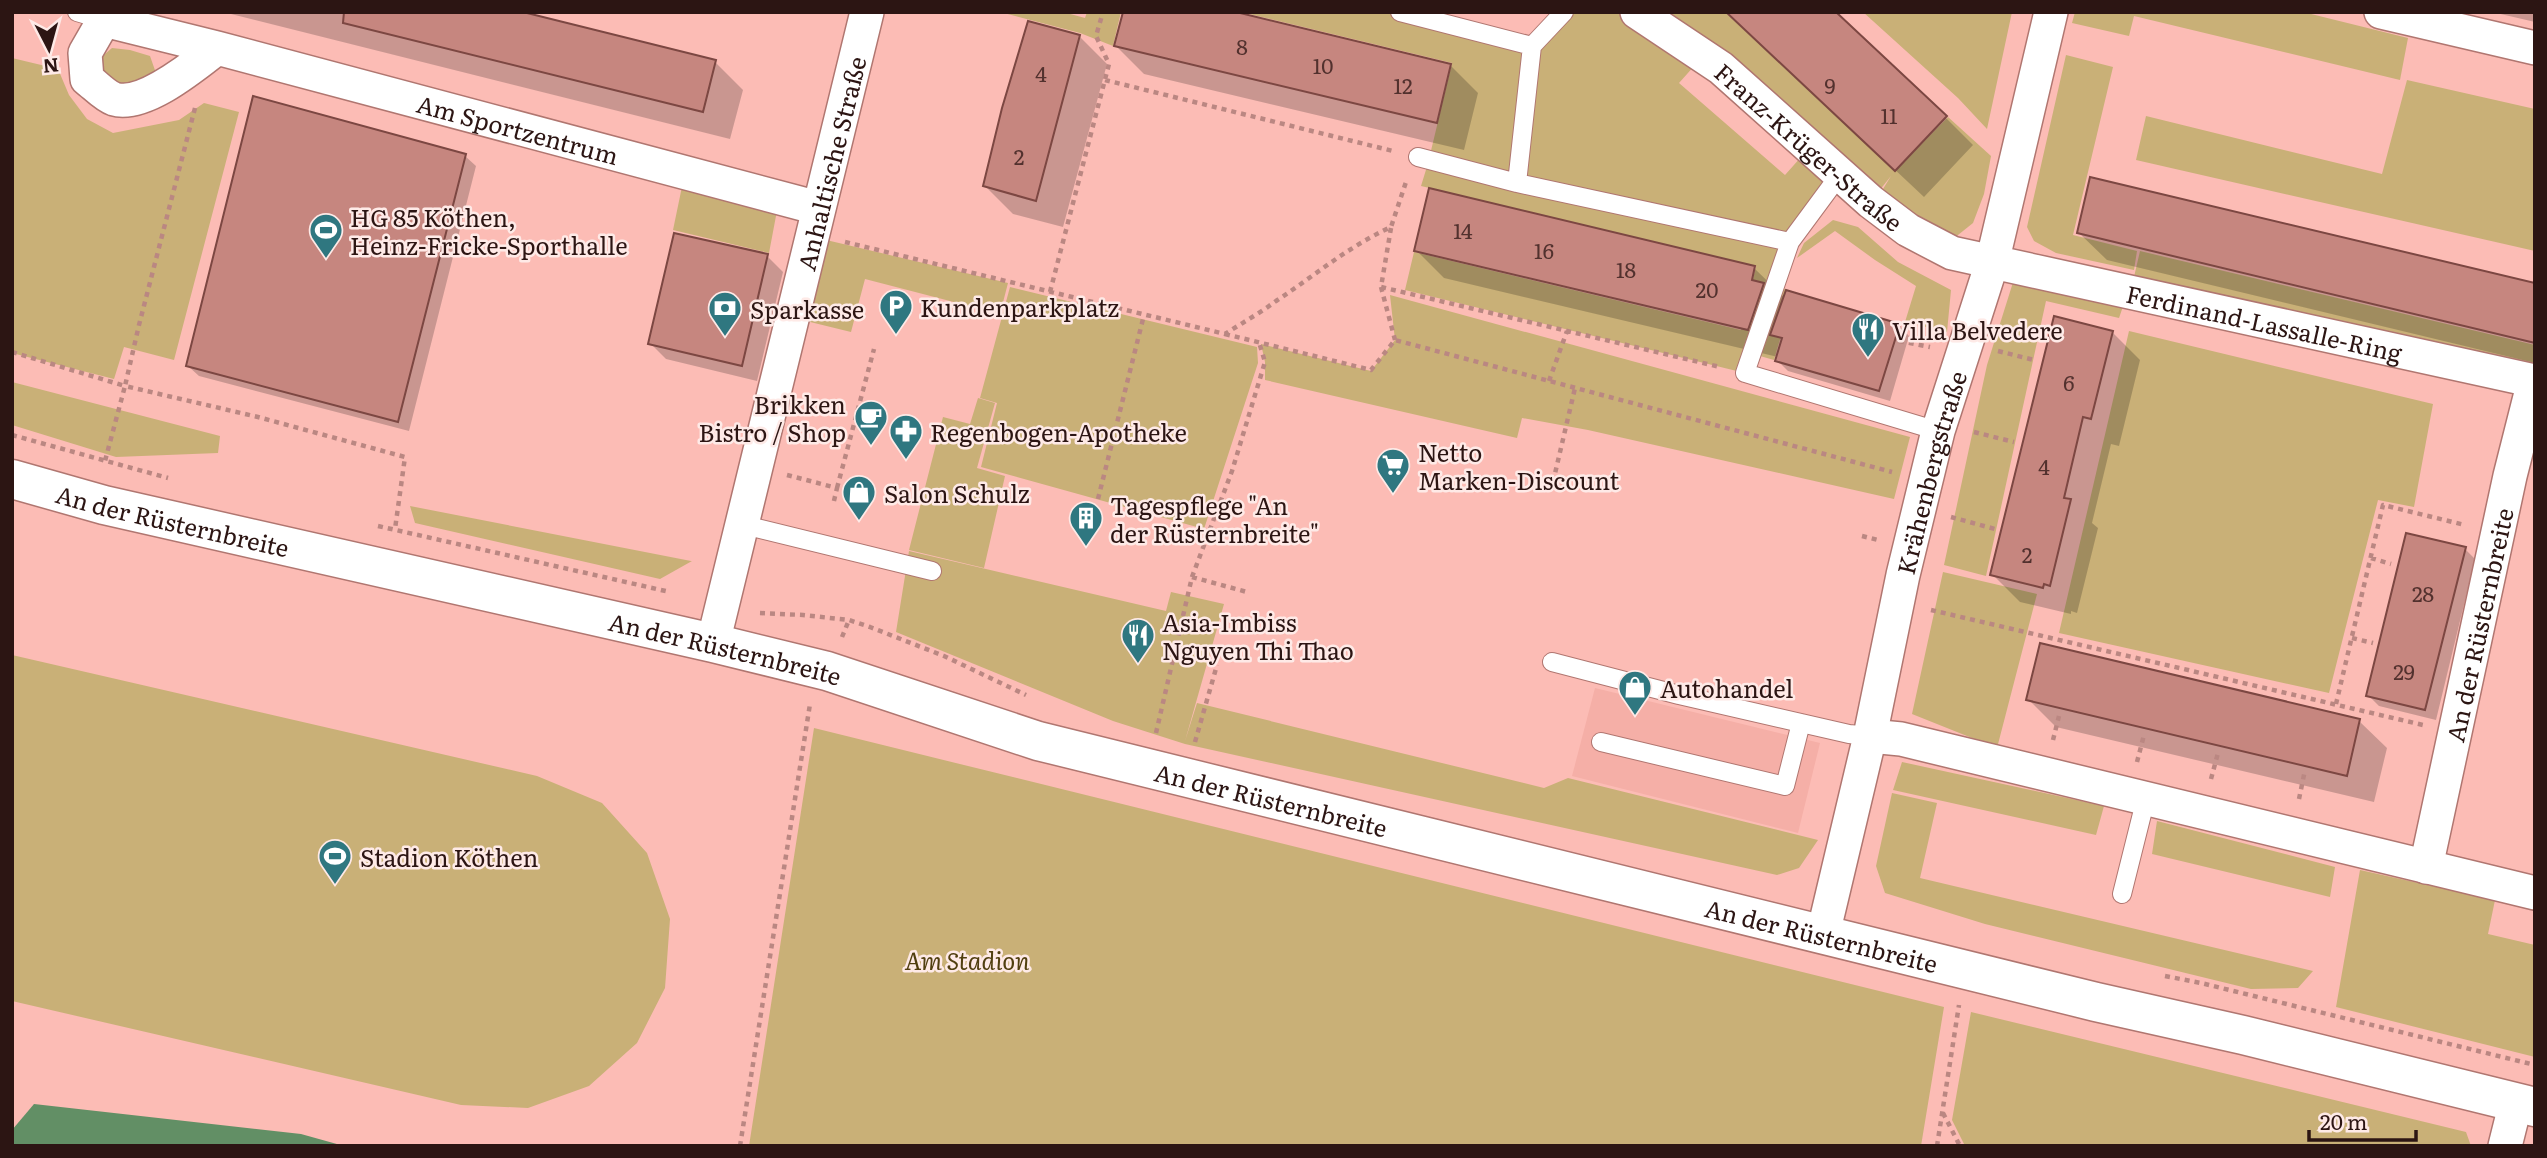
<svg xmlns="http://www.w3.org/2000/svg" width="2547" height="1158" viewBox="0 0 2547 1158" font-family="Literata,serif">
<rect width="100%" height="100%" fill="#fcbcb5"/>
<!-- built -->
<path fill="#f5afa7" d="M1595,688L1820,743L1798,833L1572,776Z"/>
<!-- green -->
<path fill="#c9b077" d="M1000,12H1063L1085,18L1087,12H1121L1113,46L1080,33Z
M1241,12H1395L1531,47L1516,182L1429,159L1452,63Z
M1559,12H1652L1704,55L1679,83L1785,175L1810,147L1840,173L1789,241L1518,183L1532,46Z
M1655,12H1725L1895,171L1948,117L1991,156L1984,194L1973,223L1953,239L1915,218L1883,189L1891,176L1871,201Z
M1863,12H2012L1987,129L1958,98Z
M2075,12H2303L2408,38L2400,80L2134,16L2129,36L2072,23Z
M112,48L130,50L150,56L157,76L137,88L101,79L99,59Z
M2066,55L2113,67L2073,235L2137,251L2134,270L2056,253L2034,241L2027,227Z
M12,58L58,69L69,95L87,119L113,133L179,120L204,103L239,112L174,360L124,347L114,379L12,353Z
M2407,80L2535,109V251L2136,160L2146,116L2382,174Z
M1429,160L1789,243L1745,373L1405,290L1414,252L1741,330L1756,266L1421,186Z
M684,177L779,200L769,253L673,230Z
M1833,220L1858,227L1898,262L1951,290L1947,332L1905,322L1916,286L1875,260L1835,231L1797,258L1804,243Z
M822,239L1008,283L1000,314L865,279L851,332L802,320Z
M2140,251L2535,345V375L2131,290Z
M2015,276L2128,292L2119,318L2046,301L1986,576L1944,565L1987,365Z
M1776,286L1794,292L1774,360L1753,354Z
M1010,287L1257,347L1258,363L1204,529L981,467L997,403L980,398Z
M1390,295L1910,437L1894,499L1588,430L1522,418L1517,438L1265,380V362L1261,344L1371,371L1395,340Z
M2129,331L2433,404L2414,507L2378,500L2329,693L2059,633Z
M12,382L220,436L218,453L116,457L12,425Z
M978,398L995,403L977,468L1005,476L984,568L909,550L943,417L970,424Z
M410,506L691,561H692L660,579L415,523Z
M909,551L1166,611L1171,592L1224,604L1185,741L1197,703L1544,788L1568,778L1818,840L1799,868L1777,875L1185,744L1113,721L896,632Z
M1943,572L2037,594L1997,748L1912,714Z
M12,655L537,776L602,803L647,853L670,919L665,988L637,1043L589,1086L528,1108L461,1105L12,1001Z
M814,728L1944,1007L1921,1146H749Z
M1902,762L2104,806L2096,835L1893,790Z
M1892,793L1937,803L1920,878L2313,971L2298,988L2251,989L1985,924L1885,893L1876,866Z
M2157,821L2335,867L2330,897L2152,854Z
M2360,870L2495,900L2488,934L2535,945V1057L2336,1007Z
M1971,1012L2466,1132L2471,1146H1965L1952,1120Z"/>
<!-- water -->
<path fill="#628f65" d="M34,1104L301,1134L344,1146H12V1130Z"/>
<!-- shadow -->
<path fill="#0003" d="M223,12H515L715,62L743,90L730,139Z
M1727,12L1945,117L1973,145L1924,197Z
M2492,12H2535V22Z
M1079,36L1107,64L1063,227L1013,214L985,186Z
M1116,46L1450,65L1478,93L1464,150L1144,74Z
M465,156L476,166L409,431L199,376L188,366Z
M2079,233L2535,285V363L2107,260Z
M1416,250L1754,268L1785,298L1899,325L1909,336L1890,401L1788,371L1777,360L1778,357L1444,278Z
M767,256L783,272L757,381L666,359L650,343Z
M2112,332L2140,360L2119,446L2111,444L2092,523L2098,528L2077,613L2071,611V614L2020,602L1992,574Z
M2465,549L2475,559L2436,720L2379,706L2368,695Z
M2028,699L2359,721L2387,748L2374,802L2056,727Z"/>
<!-- building -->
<path fill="#c6867f" stroke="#7c4742" stroke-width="2" d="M344,12H523L716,60L703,112L343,23Z
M1123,12H1236L1451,64L1437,123L1114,46Z
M1726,12H1836L1947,116L1895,171Z
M1028,21L1080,35L1036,201L983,186L1002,108Z
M253,96L466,154L398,422L186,366Z
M2090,177L2535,283V343L2077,233Z
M1429,188L1755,266L1752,280L1764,283L1748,330L1414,251Z
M674,233L768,254L742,366L648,344Z
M1786,290L1900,324L1879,391L1775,361L1782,338L1770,335Z
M2054,316L2113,331L2091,419L2083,417L2064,498L2071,499L2050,586L2044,584L2043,588L1990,575Z
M2406,533L2466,547L2425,710L2366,696Z
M2040,643L2360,719L2347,776L2026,700Z"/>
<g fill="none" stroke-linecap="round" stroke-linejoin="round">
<defs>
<path id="service" d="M77,12L104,20
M1400,12L1532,46L1517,183
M1532,46L1564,12
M1418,157L1517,183L1790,242
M1841,173L1790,242L1745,373L1938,431
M740,524L932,571
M1552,662L1679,695L1849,734L1870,736
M1601,742L1785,786L1801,723
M2122,894L2146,798"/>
<g id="minor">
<path id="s1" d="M1637,12L1721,68L1871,202L1908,230L1952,253L2535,381"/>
<path d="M2381,12L2535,48"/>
<path id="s2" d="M217,48C195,65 144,108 114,99C105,96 95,85 87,79L85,53L104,20L217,48L818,208"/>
<path id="s3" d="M713,643L867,12"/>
<path d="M1870,736L1901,739L2535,893"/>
<path id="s4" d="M2426,867L2510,476L2534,381"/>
<path id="s5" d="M1823,934L1870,736L1903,575L1938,431L1992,263L2051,12"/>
<path d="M2505,1146L2516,1102"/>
</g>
<g id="secondary">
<path id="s6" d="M12,479L104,505L713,643L827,671L1038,741L2096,1002L2243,1035L2535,1107"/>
</g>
</defs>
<!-- service casing -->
<use href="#service" stroke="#b07670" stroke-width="20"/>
<!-- minor casing -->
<use href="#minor" stroke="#b07670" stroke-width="36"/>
<!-- secondary casing -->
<use href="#secondary" stroke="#b07670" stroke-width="41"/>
<!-- path -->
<path stroke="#ba8782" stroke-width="4.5" stroke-dasharray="5 5" stroke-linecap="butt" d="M1105,80L1393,151
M195,108L139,325L125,386L258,417L405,457L395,529
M1391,228L1381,287L1720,367
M845,242L1225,334C1242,323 1260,313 1276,301C1317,274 1346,248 1391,227L1407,179
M1381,287L1395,340
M1050,292L1109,64L1096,36L1103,12
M1225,334L1371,370L1395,340L1892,472
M1899,341L1930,347
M1998,351L2034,360
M12,352L125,386L105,461
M1549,381L1567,331
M1974,432L2014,442
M12,435L168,478
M787,475L837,488L833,505
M1553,482L1575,388
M837,488L874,349
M1098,499L1144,315
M1951,517L1995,529
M378,526L670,592
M1862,536L1878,540
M2371,558L2391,564
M1192,577L1247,592
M1931,610L2423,725
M760,613L803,615L849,620L870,627L944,656L1026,695
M842,637L849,620
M2352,638L2373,643
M2336,704L2383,505L2465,525
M1156,733L1192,577L1232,471L1265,362L1259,342
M2053,740L2059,716
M1195,742L1217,665
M2137,762L2144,735
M2211,779L2218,753
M2299,799L2305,770
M2165,976L2201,983L2535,1065
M1943,1113L1960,1146
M740,1146L810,704
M1937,1146L1959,1005"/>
<!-- service -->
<use href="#service" stroke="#fff" stroke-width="18"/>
<!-- minor -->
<use href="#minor" stroke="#fff" stroke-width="33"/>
<!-- secondary -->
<use href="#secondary" stroke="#fff" stroke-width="38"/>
</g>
<!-- icons -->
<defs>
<symbol id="stadium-pin" viewBox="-11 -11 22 30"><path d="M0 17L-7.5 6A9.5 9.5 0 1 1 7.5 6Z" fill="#2f7780" stroke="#feeae7"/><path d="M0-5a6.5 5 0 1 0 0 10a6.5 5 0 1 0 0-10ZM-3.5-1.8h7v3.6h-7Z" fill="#fff"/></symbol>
<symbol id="parking-pin" viewBox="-11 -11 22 30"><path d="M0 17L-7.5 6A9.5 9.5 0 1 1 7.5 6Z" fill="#2f7780" stroke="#feeae7"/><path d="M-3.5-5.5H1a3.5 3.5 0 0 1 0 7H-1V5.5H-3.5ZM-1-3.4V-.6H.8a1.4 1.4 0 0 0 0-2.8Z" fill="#fff"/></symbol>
<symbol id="bank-pin" viewBox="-11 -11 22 30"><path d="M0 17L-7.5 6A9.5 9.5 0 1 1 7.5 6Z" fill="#2f7780" stroke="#feeae7"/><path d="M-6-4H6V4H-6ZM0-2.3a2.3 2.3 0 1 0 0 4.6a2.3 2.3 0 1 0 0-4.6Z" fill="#fff"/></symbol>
<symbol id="restaurant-pin" viewBox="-11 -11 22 30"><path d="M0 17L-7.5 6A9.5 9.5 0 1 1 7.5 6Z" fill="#2f7780" stroke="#feeae7"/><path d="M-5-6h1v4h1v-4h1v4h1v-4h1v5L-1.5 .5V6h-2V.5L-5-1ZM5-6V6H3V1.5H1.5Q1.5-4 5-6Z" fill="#fff"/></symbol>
<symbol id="cafe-pin" viewBox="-11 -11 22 30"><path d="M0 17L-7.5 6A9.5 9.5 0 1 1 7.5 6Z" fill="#2f7780" stroke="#feeae7"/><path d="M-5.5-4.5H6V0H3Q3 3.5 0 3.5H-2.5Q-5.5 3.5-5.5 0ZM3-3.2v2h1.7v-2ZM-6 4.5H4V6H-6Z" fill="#fff"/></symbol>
<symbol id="pharmacy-pin" viewBox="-11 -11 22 30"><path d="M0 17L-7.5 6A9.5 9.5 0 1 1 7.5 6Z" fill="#2f7780" stroke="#feeae7"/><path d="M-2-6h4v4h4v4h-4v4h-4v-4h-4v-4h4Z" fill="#fff"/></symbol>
<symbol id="supermarket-pin" viewBox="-11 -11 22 30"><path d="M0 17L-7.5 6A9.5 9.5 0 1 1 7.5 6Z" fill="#2f7780" stroke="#feeae7"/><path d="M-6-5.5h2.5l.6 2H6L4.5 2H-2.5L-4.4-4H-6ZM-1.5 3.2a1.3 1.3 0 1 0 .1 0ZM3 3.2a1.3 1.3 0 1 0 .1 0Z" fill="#fff"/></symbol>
<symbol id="shop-pin" viewBox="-11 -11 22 30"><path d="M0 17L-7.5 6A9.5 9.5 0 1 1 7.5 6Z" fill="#2f7780" stroke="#feeae7"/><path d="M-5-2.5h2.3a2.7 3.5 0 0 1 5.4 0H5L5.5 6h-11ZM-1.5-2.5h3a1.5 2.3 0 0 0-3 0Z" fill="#fff"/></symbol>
<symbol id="building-pin" viewBox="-11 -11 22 30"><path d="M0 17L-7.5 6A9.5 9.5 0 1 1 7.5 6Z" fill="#2f7780" stroke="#feeae7"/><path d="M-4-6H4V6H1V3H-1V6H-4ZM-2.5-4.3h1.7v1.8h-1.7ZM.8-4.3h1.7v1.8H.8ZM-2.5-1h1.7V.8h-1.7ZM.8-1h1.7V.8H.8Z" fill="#fff"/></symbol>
</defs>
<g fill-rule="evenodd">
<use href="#stadium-pin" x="307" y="211" width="38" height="52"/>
<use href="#parking-pin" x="877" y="287" width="38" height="52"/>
<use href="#bank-pin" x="706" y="289" width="38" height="52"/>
<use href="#restaurant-pin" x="1849" y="310" width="38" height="52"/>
<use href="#cafe-pin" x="852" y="398" width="38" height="52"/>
<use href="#pharmacy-pin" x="887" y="412" width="38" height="52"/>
<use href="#supermarket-pin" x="1374" y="446" width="38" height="52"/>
<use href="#shop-pin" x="840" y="473" width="38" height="52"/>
<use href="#building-pin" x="1067" y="499" width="38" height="52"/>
<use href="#restaurant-pin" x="1119" y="616" width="38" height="52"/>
<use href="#shop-pin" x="1616" y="668" width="38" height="52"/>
<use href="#stadium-pin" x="316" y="837" width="38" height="52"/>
</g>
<g text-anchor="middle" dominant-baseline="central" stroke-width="5" stroke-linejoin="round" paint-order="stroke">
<!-- number labels -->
<g font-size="21" fill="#52312e">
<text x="1242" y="45">8</text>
<text x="1323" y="64">10</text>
<text x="1041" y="72">4</text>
<text x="1403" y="84">12</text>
<text x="1830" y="84">9</text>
<text x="1889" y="114">11</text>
<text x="1019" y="155">2</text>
<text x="1463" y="229">14</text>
<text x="1544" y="249">16</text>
<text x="1626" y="268">18</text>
<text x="1707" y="288">20</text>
<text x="2069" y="381">6</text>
<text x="2044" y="465">4</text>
<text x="2027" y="553">2</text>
<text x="2423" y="592">28</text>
<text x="2404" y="670">29</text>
</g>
<!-- street labels -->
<g font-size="24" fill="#2c1513" stroke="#feeae7">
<text stroke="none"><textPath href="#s2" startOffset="644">Am Sportzentrum</textPath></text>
<text stroke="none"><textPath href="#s1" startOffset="219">Franz-Krüger-Straße</textPath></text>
<text stroke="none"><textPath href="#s3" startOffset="494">Anhaltische Straße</textPath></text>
<text stroke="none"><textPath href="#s1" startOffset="718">Ferdinand-Lassalle-Ring</textPath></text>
<text stroke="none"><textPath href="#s5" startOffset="474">Krähenbergstraße</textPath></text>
<text stroke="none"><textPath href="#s6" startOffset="166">An der Rüsternbreite</textPath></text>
<text stroke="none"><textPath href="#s4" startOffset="248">An der Rüsternbreite</textPath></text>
<text stroke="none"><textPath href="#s6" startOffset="733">An der Rüsternbreite</textPath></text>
<text stroke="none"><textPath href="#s6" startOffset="1300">An der Rüsternbreite</textPath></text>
<text stroke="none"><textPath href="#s6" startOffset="1867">An der Rüsternbreite</textPath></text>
</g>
<!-- poi labels -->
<g font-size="24" fill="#2c1513" stroke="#feeae7" text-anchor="start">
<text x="350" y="216">HG 85 Köthen,<tspan x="350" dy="28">Heinz-Fricke-Sporthalle</tspan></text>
<text x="920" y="306">Kundenparkplatz</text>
<text x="750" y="308">Sparkasse</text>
<text x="1892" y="329">Villa Belvedere</text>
<text x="846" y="403" text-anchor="end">Brikken<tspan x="846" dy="28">Bistro / Shop</tspan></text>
<text x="930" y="431">Regenbogen-Apotheke</text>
<text x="1418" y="451">Netto<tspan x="1418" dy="28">Marken-Discount</tspan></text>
<text x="884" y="492">Salon Schulz</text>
<text x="1110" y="504">Tagespflege "An<tspan x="1110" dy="28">der Rüsternbreite"</tspan></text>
<text x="1162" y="621">Asia-Imbiss<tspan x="1162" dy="28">Nguyen Thi Thao</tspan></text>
<text x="1660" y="687">Autohandel</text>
<text x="360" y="856">Stadion Köthen</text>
</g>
<!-- park labels -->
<g font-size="24" font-style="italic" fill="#513f10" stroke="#feeae7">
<text x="967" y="959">Am Stadion</text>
</g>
</g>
<!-- border -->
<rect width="2547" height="1158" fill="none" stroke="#2c1513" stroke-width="28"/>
<!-- north arrow -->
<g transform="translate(49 49) rotate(174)" stroke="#feeae7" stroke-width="5" paint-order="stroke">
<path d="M0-5L12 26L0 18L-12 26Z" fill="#2c1513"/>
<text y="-10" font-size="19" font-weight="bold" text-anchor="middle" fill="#2c1513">N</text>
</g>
<!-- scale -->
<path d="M2309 1130v10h107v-10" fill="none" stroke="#2c1513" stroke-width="3.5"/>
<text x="2320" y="1130" font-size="21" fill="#2c1513" stroke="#feeae7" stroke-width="5" paint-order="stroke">20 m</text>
</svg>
